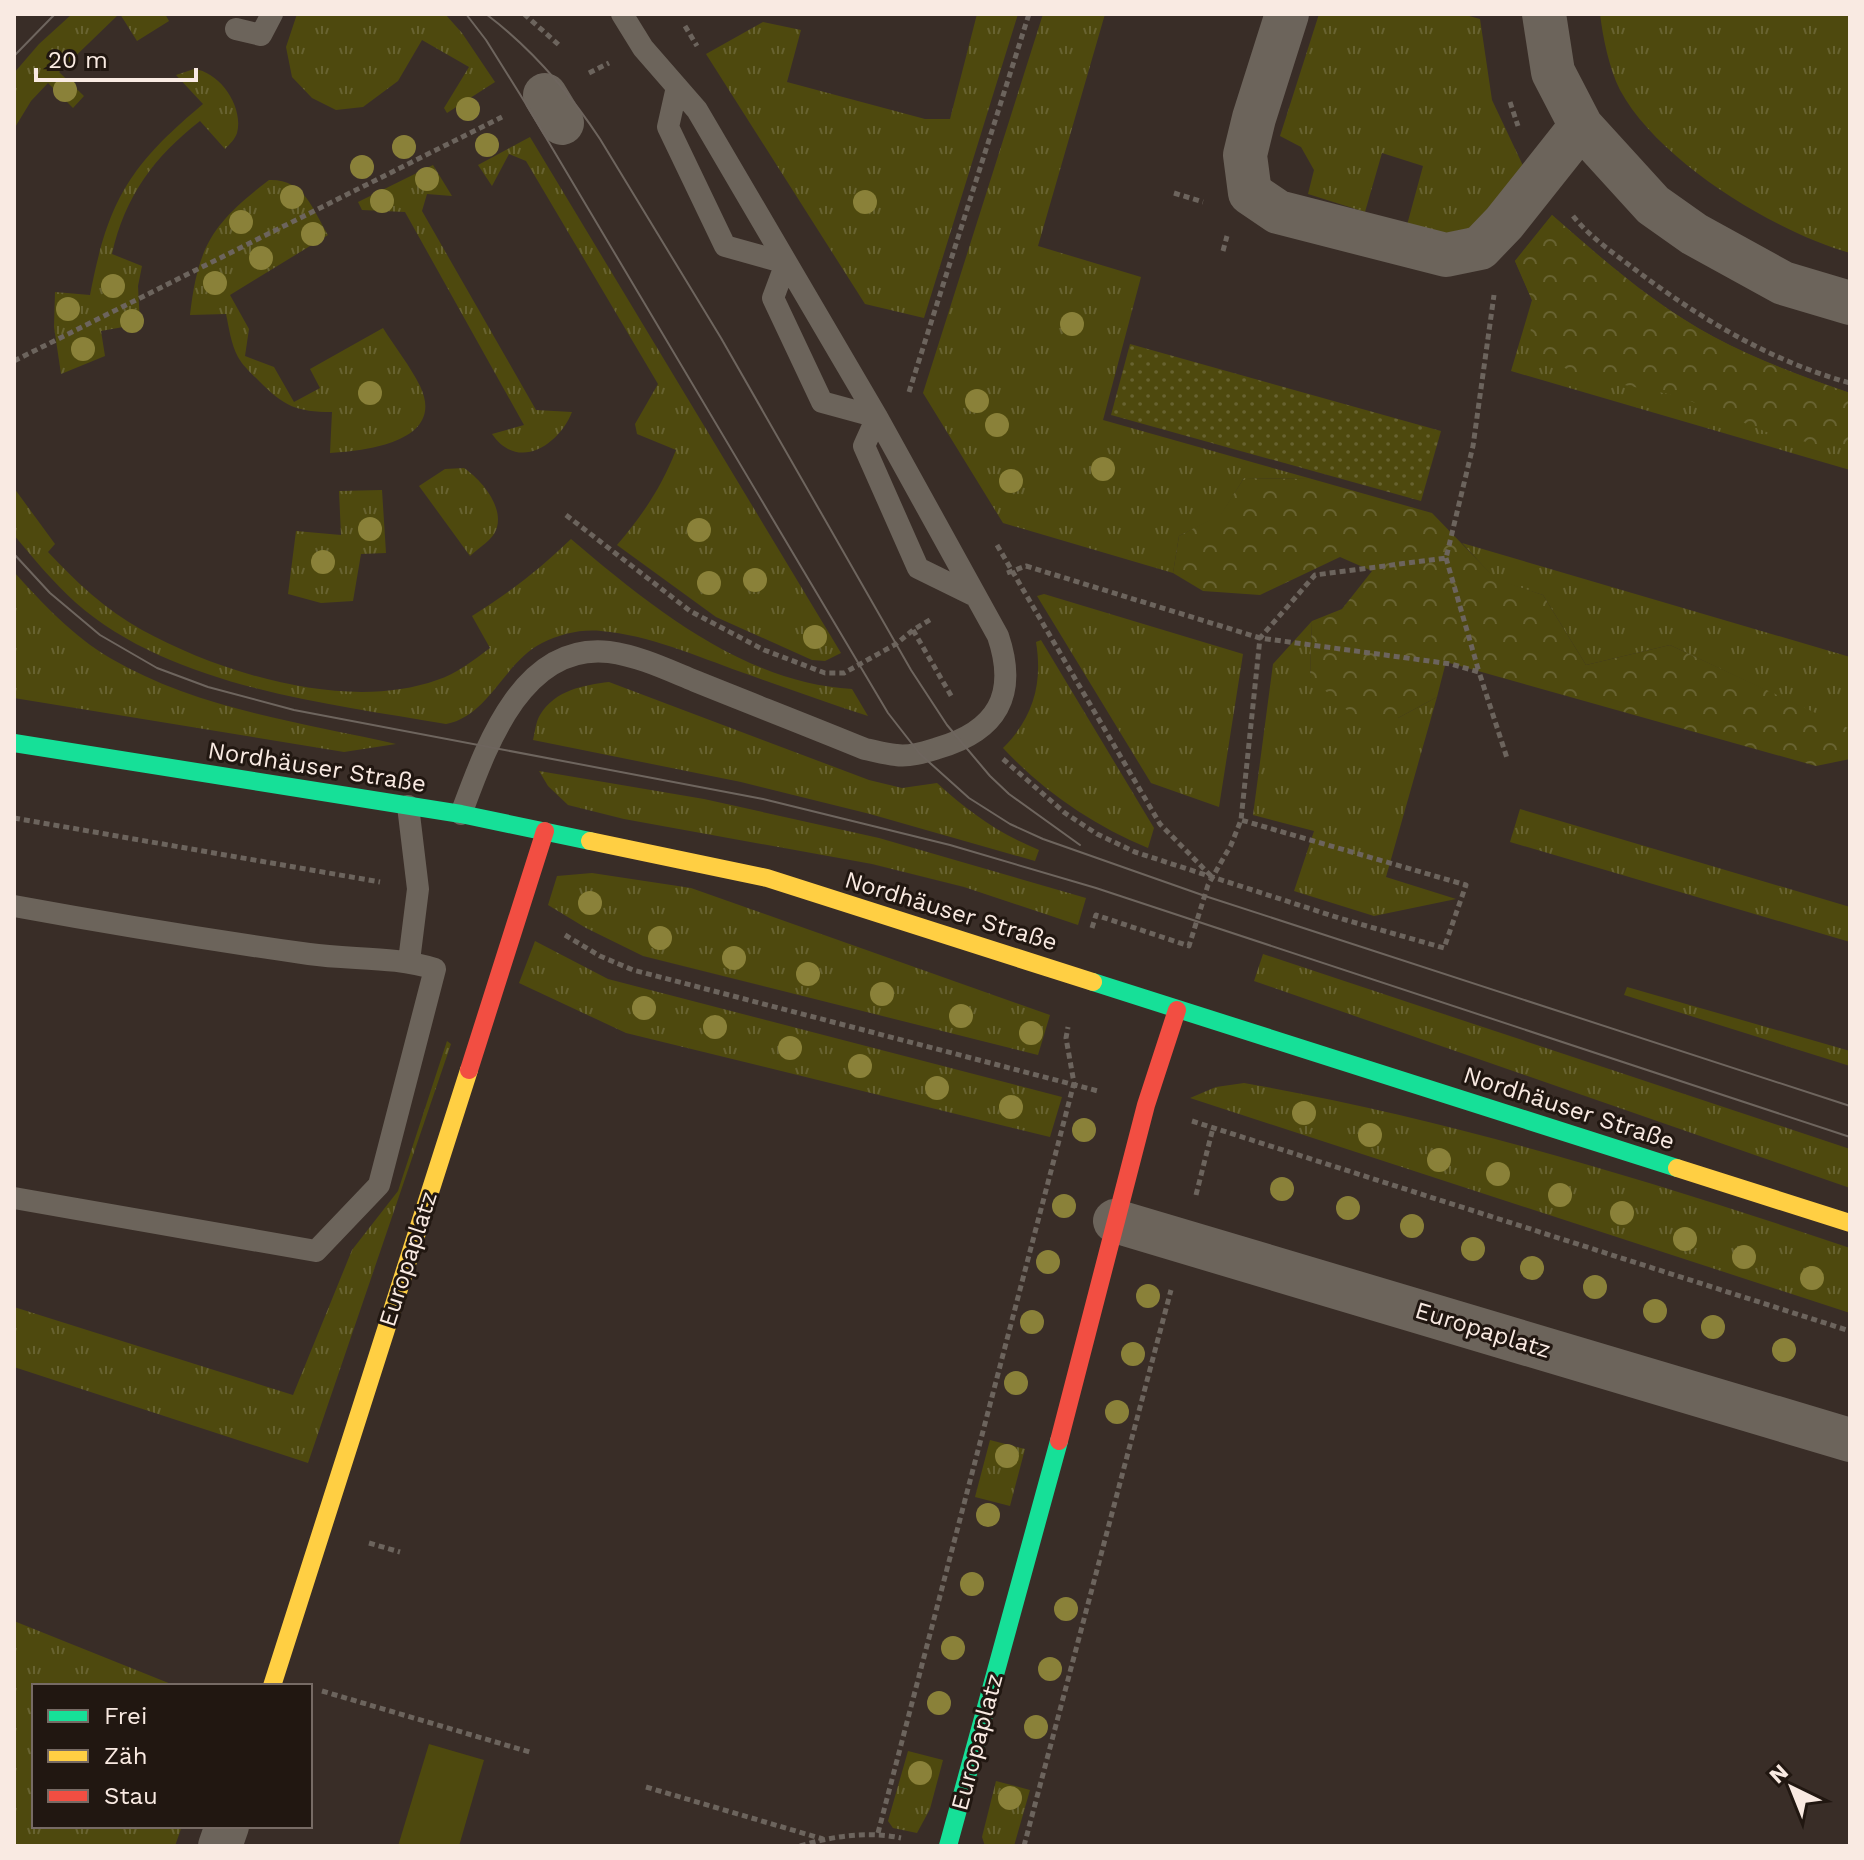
<svg xmlns="http://www.w3.org/2000/svg" width="1864" height="1860" viewBox="0 0 1864 1860" font-family="'Work Sans',sans-serif">
<defs>
<pattern id="grass-tufts" width="24" height="20" patternUnits="userSpaceOnUse" patternTransform="scale(2)"><rect width="24" height="20" fill="#4e490e"/><path d="M3 7l-1-3M5 7V3M7 7l1-3M15 17l-1-3M17 17v-4M19 17l1-3" fill="none" stroke="#686331"/></pattern>
<pattern id="forest-crowns" width="20" height="18" patternUnits="userSpaceOnUse" patternTransform="scale(2)"><rect width="20" height="18" fill="#4e490e"/><path d="M2 6a3 3 0 1 1 6 0M12 15a3 3 0 1 1 6 0" fill="none" stroke="#686331"/></pattern>
<pattern id="garden-dots" width="8" height="8" patternUnits="userSpaceOnUse" patternTransform="scale(2)"><rect width="8" height="8" fill="#4e490e"/><path d="M2 2h.1M6 6h.1" fill="none" stroke="#686331" stroke-width="1.8" stroke-linecap="round"/></pattern>
</defs>
<rect width="100%" height="100%" fill="#392d27"/>
<!-- grass -->
<path fill="url(#grass-tufts)" d="M72,14H119L59,72L84,96L73,108L48,83L31,101L14,129V73L39,44Z
M120,14H165L169,21L137,41Z
M297,14H445L462,33L495,82L447,113L444,108L469,67L422,40L398,81L363,107L336,110L312,98L292,77L286,47Z
M977,14H1018L924,318L865,304L706,54L763,22L801,30L787,82L925,119H950Z
M1043,14H1105L1038,246L1141,277L1103,420L1312,479L1244,478L1221,515L1179,536L1173,573L1003,523L923,393Z
M1319,14H1462L1480,19L1492,100L1527,174L1474,230L1443,236L1407,225L1423,166L1382,153L1365,212L1308,194L1314,170L1301,147L1280,136Z
M1600,14H1850V253C1775,232 1658,161 1620,90C1609,68 1603,38 1600,14Z
M194,69C220,72 244,107 237,133C235,139 230,144 225,149L200,121C154,157 125,196 112,254L142,266L138,286L140,324L101,331L105,356L61,374L54,327L55,292L90,295C108,201 129,166 203,104L176,75Z
M530,137L841,653L825,661L812,660L716,617L617,545C643,515 662,486 676,450L637,434L635,424L658,384L526,161L509,154L492,186L478,165Z
M433,165L452,196L427,194L422,211L536,410L572,412C559,445 518,472 492,434L524,425L405,212L362,210L358,202Z
M269,180C304,179 312,208 328,235L230,295L249,329L245,356L274,367L294,402L320,388L310,369L383,328C395,347 410,366 420,386C447,442 365,451 330,453L332,412C296,412 284,406 259,381C252,374 243,366 238,357C231,344 229,328 226,314L190,315C198,245 213,223 269,180Z
M1552,215C1602,259 1654,305 1714,337C1757,360 1804,377 1850,393V470L1511,371L1532,300L1515,261Z
M464,468C482,480 508,511 494,534C489,542 476,550 470,556L419,486L445,469Z
M14,488L55,544L48,552C75,581 106,610 142,630C222,674 348,712 437,680C456,674 474,660 490,648L472,616C508,594 540,569 571,539C650,606 744,683 852,689L868,716C825,702 783,687 741,672C696,656 649,635 601,631C581,629 560,634 542,643C504,662 489,716 446,724C325,703 171,687 75,602C53,582 33,558 14,535Z
M382,490L386,553L361,554L353,601L321,603L288,594L296,531L341,535L339,491Z
M1462,543L1850,657V730L1670,645L1586,665L1543,595L1496,580Z
M14,572C43,604 73,636 110,658C197,709 300,722 396,744L344,752L14,698Z
M1044,594L1243,654L1219,807L1151,783L1037,596Z
M1312,621L1310,677L1398,718L1437,697L1386,877L1456,899L1374,916L1294,891L1314,831L1253,815L1273,664Z
M1041,640L1154,828L1148,848C1093,825 1044,792 1003,748C1033,718 1043,684 1036,642Z
M609,682L869,780L902,788L937,783C969,812 999,834 1039,850L1035,861L870,814L741,782L533,740C535,732 536,721 540,715C555,690 584,685 609,682Z
M539,771L704,799L879,838L1086,898L1078,925L964,887L872,864L624,819L568,805L548,786Z
M1520,809L1850,907V942L1510,842Z
M592,873L691,888L1050,1015L1038,1055L643,956L586,928L548,905L557,876Z
M535,941L608,979L1062,1097L1050,1137L626,1033L519,983Z
M1263,954L1850,1149V1188L1254,981Z
M1627,987L1850,1051V1066L1624,995Z
M447,1041L451,1044L308,1463L14,1367V1307L293,1395L352,1250L398,1191Z
M1244,1083C1450,1119 1652,1181 1850,1248V1313L1190,1098L1216,1087Z
M990,1440L1025,1449L1010,1506L975,1497Z
M14,1621L176,1686H34V1826H182L175,1846H14Z
M908,1751L943,1760L930,1809L917,1833L893,1828L888,1821Z
M996,1781L1030,1790L1014,1846H985L982,1837Z"/>
<!-- forest -->
<path fill="url(#forest-crowns)" d="M1552,215C1602,259 1654,305 1714,337C1756,360 1804,377 1850,393V444L1829,447L1774,435L1678,396L1576,375L1530,346L1532,300L1515,261Z
M1244,478L1312,479L1432,513L1496,579L1543,595L1586,665L1670,645L1850,729V759L1816,766L1446,662L1437,697L1398,718L1358,720L1310,677L1312,621L1342,609L1372,571L1340,557L1260,595L1203,591L1173,573L1179,536L1221,514Z"/>
<!-- park -->
<path fill="#4e490e" d="M429,1744L484,1760L459,1846H398Z"/>
<!-- garden -->
<path fill="url(#garden-dots)" d="M1130,344L1441,431L1421,501L1111,415Z"/>
<g fill="none" stroke-linecap="round" stroke-linejoin="round">
<!-- path -->
<path stroke="#6c645d" stroke-width="5" stroke-dasharray="6 4" stroke-linecap="butt" d="M524,14L559,45
M685,26L697,46
M589,73L609,63
M1510,102L1518,126
M1174,193L1203,202
M1573,216C1590,237 1612,252 1633,268C1699,318 1770,361 1850,383
M1223,251L1227,236
M14,361L502,117
M909,392L1029,14
M566,515L690,611L764,650L825,673H844L896,644L913,630L933,618
M997,545L1160,824L1212,877
M1446,558L1479,672
M1007,573L1026,566L1260,638L1451,664L1479,672L1507,758
M913,630L953,699
M1003,759L1065,813L1097,834L1135,852L1339,918L1444,948L1466,885L1241,820
M14,818L380,882
M1092,928L1096,915L1189,946L1208,885L1231,845L1241,820L1260,638L1315,575L1446,558L1473,446L1494,295
M565,935L600,956L633,970L1098,1091
M1192,1121L1850,1331
M1196,1195L1213,1128
M369,1543L400,1552
M322,1691L533,1753
M646,1787L823,1839
M878,1833L1074,1083L1066,1038L1068,1027
M800,1846C833,1836 867,1831 901,1838
M1024,1846L1171,1290"/>
<!-- lane -->
<path stroke="#6c645b" stroke-width="22" d="M236,29L261,35L272,14
M677,87L668,127L725,246L786,263
M786,263L773,298L822,402L877,417
M877,417L864,446L918,568L973,595
M408,806L418,889L409,961
M461,814C485,750 521,642 609,652C639,656 668,670 695,681C752,704 809,726 865,749C875,751 885,754 896,755C910,757 925,752 938,748C997,731 1018,695 998,636L877,417L697,110L643,48L622,14
M14,906C112,924 210,940 309,954C352,960 394,956 435,969L379,1185L316,1251L14,1198"/>
<!-- street -->
<path stroke="#6c645b" stroke-width="44" d="M1287,14L1254,118L1245,155L1250,193L1278,212L1446,255L1480,248L1504,223L1581,126
M1544,14L1553,72L1581,126L1653,205L1694,234L1783,283L1850,303
M545,95L562,123
M1115,1221L1850,1440
M220,1846L227,1826"/>
<!-- fast -->
<path stroke="#16e098" stroke-width="18" d="M14,743L461,814L590,841
M1093,982L1677,1168
M948,1846L1059,1441"/>
<!-- slow -->
<path stroke="#ffcf43" stroke-width="18" d="M590,841L767,878L1093,982
M1677,1168L1850,1223
M272,1686L469,1070"/>
<!-- jam -->
<path stroke="#f24e42" stroke-width="18" d="M469,1070L545,831
M1059,1441L1146,1105L1177,1010"/>
<!-- tram -->
<path stroke="#6e655e" stroke-width="2" d="M466,14L486,40L526,104L888,713L920,754L969,798L1010,824L1043,839L1205,896L1850,1106
M486,14C531,48 569,92 600,139L721,338L911,670L947,725L990,776L1009,794L1080,845
M14,56L55,14
M14,554L50,593L100,635L157,668L208,687L294,710L763,799L950,845L1096,888L1850,1137"/>
</g>
<!-- trees -->
<g fill="#8a8139">
<circle cx="65" cy="90" r="12"/>
<circle cx="468" cy="109" r="12"/>
<circle cx="487" cy="145" r="12"/>
<circle cx="404" cy="147" r="12"/>
<circle cx="362" cy="167" r="12"/>
<circle cx="427" cy="179" r="12"/>
<circle cx="292" cy="197" r="12"/>
<circle cx="382" cy="201" r="12"/>
<circle cx="865" cy="202" r="12"/>
<circle cx="241" cy="222" r="12"/>
<circle cx="313" cy="234" r="12"/>
<circle cx="261" cy="258" r="12"/>
<circle cx="215" cy="283" r="12"/>
<circle cx="113" cy="286" r="12"/>
<circle cx="68" cy="309" r="12"/>
<circle cx="132" cy="321" r="12"/>
<circle cx="1072" cy="324" r="12"/>
<circle cx="83" cy="349" r="12"/>
<circle cx="370" cy="393" r="12"/>
<circle cx="977" cy="401" r="12"/>
<circle cx="997" cy="425" r="12"/>
<circle cx="1103" cy="469" r="12"/>
<circle cx="1011" cy="481" r="12"/>
<circle cx="370" cy="529" r="12"/>
<circle cx="699" cy="530" r="12"/>
<circle cx="323" cy="562" r="12"/>
<circle cx="755" cy="580" r="12"/>
<circle cx="709" cy="583" r="12"/>
<circle cx="815" cy="637" r="12"/>
<circle cx="590" cy="903" r="12"/>
<circle cx="660" cy="938" r="12"/>
<circle cx="734" cy="958" r="12"/>
<circle cx="808" cy="974" r="12"/>
<circle cx="882" cy="994" r="12"/>
<circle cx="644" cy="1008" r="12"/>
<circle cx="961" cy="1016" r="12"/>
<circle cx="715" cy="1027" r="12"/>
<circle cx="1031" cy="1033" r="12"/>
<circle cx="790" cy="1048" r="12"/>
<circle cx="860" cy="1066" r="12"/>
<circle cx="937" cy="1088" r="12"/>
<circle cx="1011" cy="1107" r="12"/>
<circle cx="1304" cy="1113" r="12"/>
<circle cx="1084" cy="1130" r="12"/>
<circle cx="1370" cy="1135" r="12"/>
<circle cx="1439" cy="1160" r="12"/>
<circle cx="1498" cy="1174" r="12"/>
<circle cx="1282" cy="1189" r="12"/>
<circle cx="1560" cy="1195" r="12"/>
<circle cx="1064" cy="1206" r="12"/>
<circle cx="1348" cy="1208" r="12"/>
<circle cx="1622" cy="1213" r="12"/>
<circle cx="1412" cy="1226" r="12"/>
<circle cx="1685" cy="1239" r="12"/>
<circle cx="1473" cy="1249" r="12"/>
<circle cx="1744" cy="1257" r="12"/>
<circle cx="1048" cy="1262" r="12"/>
<circle cx="1532" cy="1268" r="12"/>
<circle cx="1812" cy="1278" r="12"/>
<circle cx="1595" cy="1287" r="12"/>
<circle cx="1148" cy="1296" r="12"/>
<circle cx="1655" cy="1311" r="12"/>
<circle cx="1032" cy="1322" r="12"/>
<circle cx="1713" cy="1327" r="12"/>
<circle cx="1784" cy="1350" r="12"/>
<circle cx="1133" cy="1354" r="12"/>
<circle cx="1016" cy="1383" r="12"/>
<circle cx="1117" cy="1412" r="12"/>
<circle cx="1007" cy="1456" r="12"/>
<circle cx="988" cy="1515" r="12"/>
<circle cx="972" cy="1584" r="12"/>
<circle cx="1066" cy="1609" r="12"/>
<circle cx="953" cy="1648" r="12"/>
<circle cx="1050" cy="1669" r="12"/>
<circle cx="939" cy="1703" r="12"/>
<circle cx="1036" cy="1727" r="12"/>
<circle cx="920" cy="1773" r="12"/>
<circle cx="1010" cy="1798" r="12"/>
</g>
<g text-anchor="middle" dominant-baseline="central" stroke-width="6" stroke-linejoin="round" paint-order="stroke">
<!-- street labels -->
<g font-size="24" fill="#f9eae2" stroke="#211711">
<text transform="translate(317 767) rotate(9)">Nordhäuser Straße</text>
<text transform="translate(951 911) rotate(17)">Nordhäuser Straße</text>
<text transform="translate(1569 1108) rotate(18)">Nordhäuser Straße</text>
<text transform="translate(408 1259) rotate(-72)">Europaplatz</text>
<text transform="translate(1483 1330) rotate(17)">Europaplatz</text>
<text transform="translate(977 1742) rotate(-75)">Europaplatz</text>
</g>
</g>
<!-- border -->
<rect width="1864" height="1860" fill="none" stroke="#f9eae2" stroke-width="32"/>
<!-- legend -->
<rect x="32" y="1684" width="280" height="144" fill="#211711" stroke="#776b65" stroke-width="2"/>
<rect x="48" y="1710" width="40" height="12" fill="#16e098" stroke="#776b65" stroke-width="2"/>
<text x="104" y="1724" font-size="24" fill="#f9eae2">Frei</text>
<rect x="48" y="1750" width="40" height="12" fill="#ffcf43" stroke="#776b65" stroke-width="2"/>
<text x="104" y="1764" font-size="24" fill="#f9eae2">Zäh</text>
<rect x="48" y="1790" width="40" height="12" fill="#f24e42" stroke="#776b65" stroke-width="2"/>
<text x="104" y="1804" font-size="24" fill="#f9eae2">Stau</text>
<!-- north arrow -->
<g transform="translate(1792 1788) rotate(317)" stroke="#211711" stroke-width="6" paint-order="stroke">
<path d="M0-6L14 30L0 20L-14 30Z" fill="#f9eae2"/>
<text y="-12" font-size="22" font-weight="bold" text-anchor="middle" fill="#f9eae2">N</text>
</g>
<!-- scale -->
<path d="M36 68v12h160v-12" fill="none" stroke="#f9eae2" stroke-width="4"/>
<text x="48" y="68" font-size="24" fill="#f9eae2" stroke="#211711" stroke-width="6" paint-order="stroke">20 m</text>
</svg>
